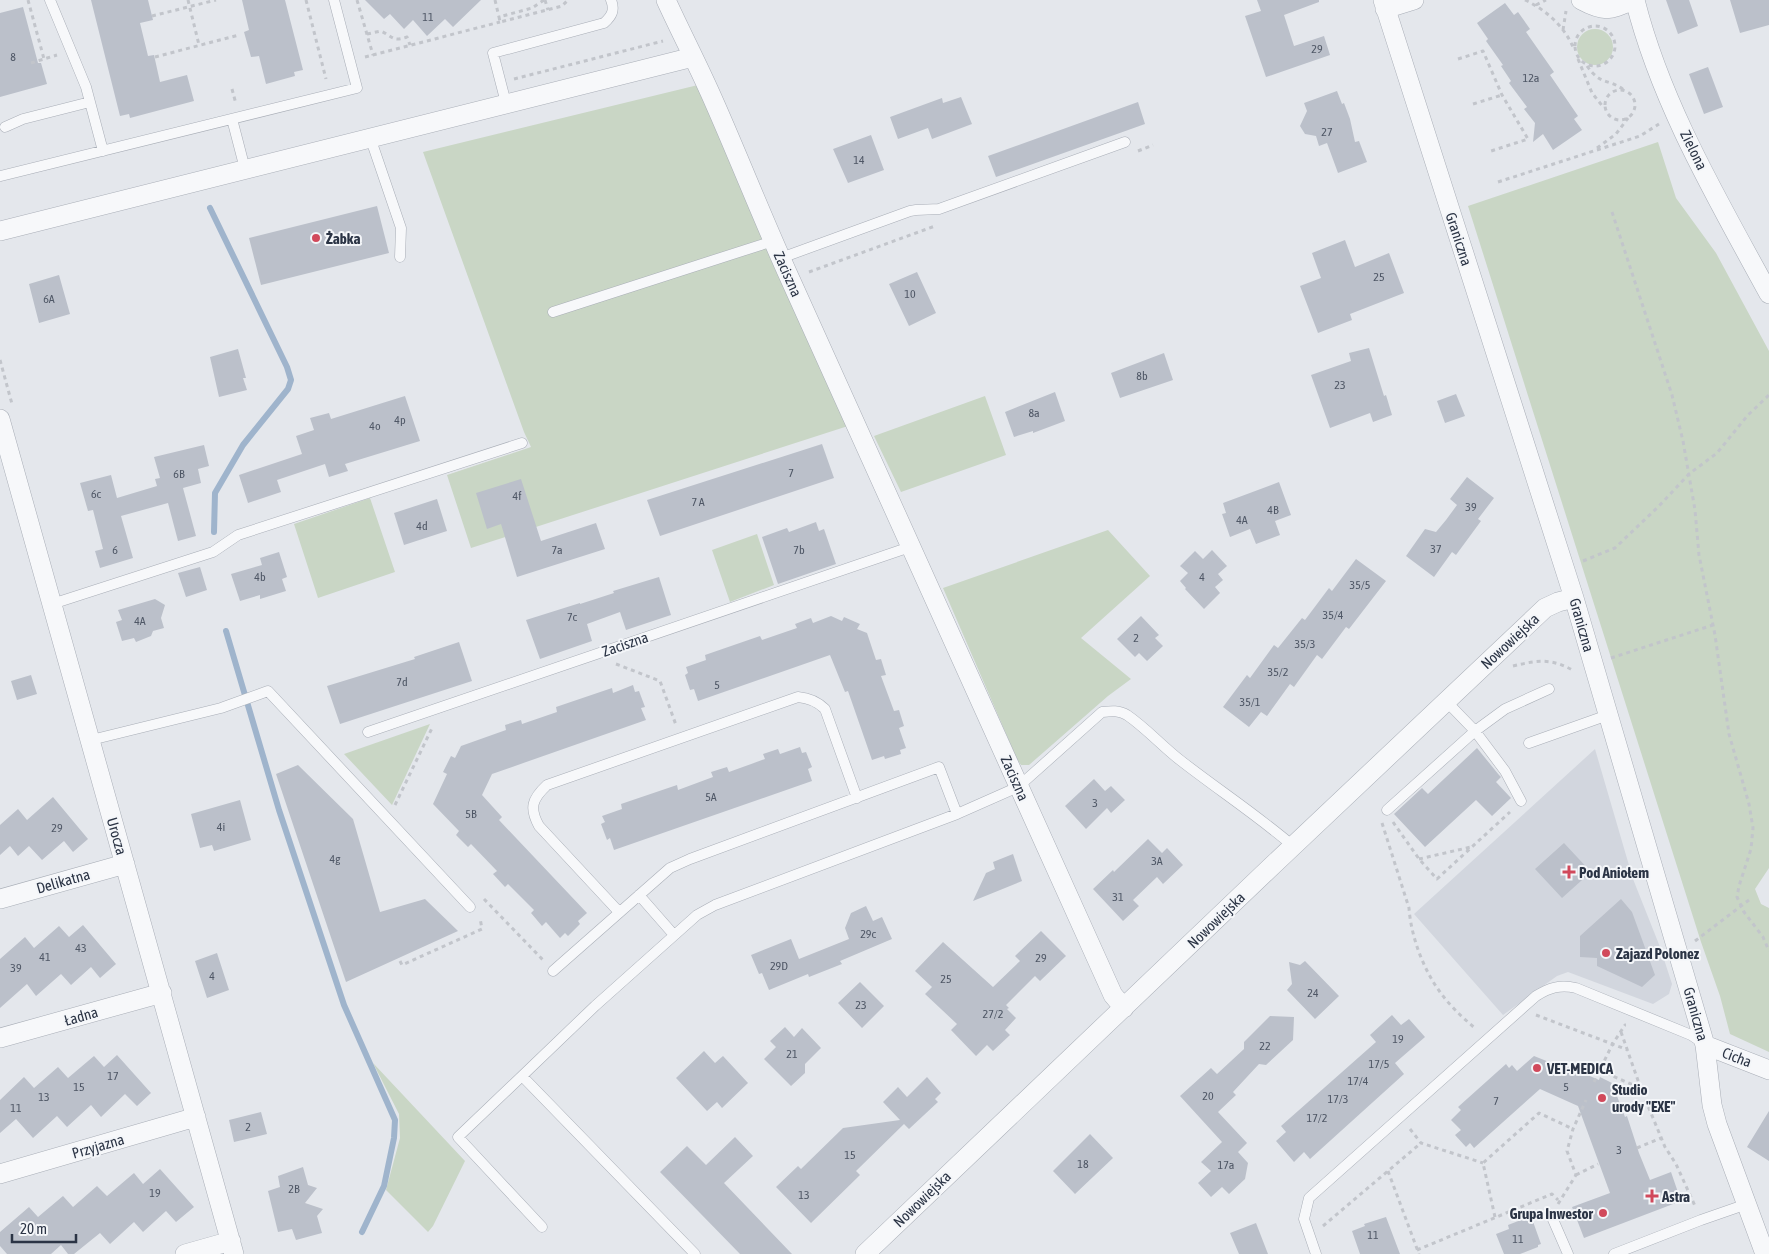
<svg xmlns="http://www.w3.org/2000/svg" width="1769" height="1254" viewBox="0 0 1769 1254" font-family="'Asap Condensed',sans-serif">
<rect width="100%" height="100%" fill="#e4e7ec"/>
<!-- built -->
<path fill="#d2d6de" d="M1595,749L1633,879L1660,947L1672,984L1669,994L1653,1004L1568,972L1557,976L1503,1015L1414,914Z"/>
<!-- green -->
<path fill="#c9d6c5" d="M1577 47a18 18 0 1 1 36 0a18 18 0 1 1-36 0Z
M698,85L848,426L471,548L447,475L531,447L524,432L423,152Z
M1658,142L1676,198L1716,253L1769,351V868L1755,889L1761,904L1769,908V1052L1730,1034L1720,996L1701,942L1468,206Z
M985,396L1006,455L901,492L874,436Z
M370,498L395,572L318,598L294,524Z
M1108,530L1150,576L1081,638L1131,679L1108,696L1029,765H1021L1017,759L943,588Z
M757,534L774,585L730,602L712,550Z
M430,724L392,805L344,754Z
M373,1063L465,1161L433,1226L428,1232L386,1190L400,1138L399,1114Z"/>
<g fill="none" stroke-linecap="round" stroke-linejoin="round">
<!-- stream -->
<path stroke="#9fb4cc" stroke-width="6" d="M210,208L287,367L291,380L288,389L243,445L215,493L214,532
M226,631L279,810L344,1005L395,1120L394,1138L384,1186L362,1232"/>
</g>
<!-- building -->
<path fill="#bbc0ca" d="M91,0H148L153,20L140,23L148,56L154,55L160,82L187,75L194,101L130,118L129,114L120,116Z
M242,0H285L303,70L294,72L295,76L266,84L259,56L251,57L244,32L249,30Z
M365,0H481L453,27L445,19L427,36L413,20L404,29L390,14L384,19Z
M1257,0H1319V2L1284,15L1294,46L1324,36L1330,55L1266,77L1245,16L1261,11Z
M1666,0H1689L1698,26L1678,34Z
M1730,0H1769V25L1740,33Z
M1505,3L1514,15L1518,12L1530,29L1526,32L1554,72L1550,75L1578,116L1574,119L1582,130L1553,150L1543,134L1533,142L1535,123L1524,109L1527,107L1509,83L1511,81L1501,66L1503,65L1486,41L1488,39L1477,23Z
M23,7L38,63H41L47,84L0,97V13Z
M1708,67L1723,107L1704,114L1689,74Z
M1337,91L1342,104L1344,103L1350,119L1355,142L1359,141L1367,162L1338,173L1327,143L1319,146L1316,136L1305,134L1300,126L1307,111L1304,103Z
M961,97L972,124L932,139L928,128L898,139L890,117L942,98L943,103Z
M1138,102L1145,124L996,177L988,156Z
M871,135L884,170L848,183L833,149Z
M377,206L389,253L261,285L249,238Z
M1345,240L1355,267L1389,253L1404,293L1350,314L1352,320L1318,333L1300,286L1321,278L1312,253Z
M917,272L936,313L909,326L889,284Z
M59,275L70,314L39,323L29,284Z
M1369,348L1384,396L1386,395L1392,415L1373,422L1370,413L1330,428L1311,375L1351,361L1349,353Z
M238,349L246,378H243L247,390L219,397L210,357Z
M1164,353L1173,380L1120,398L1111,373Z
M1055,392L1065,421L1033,433V431L1014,437L1005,412Z
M1456,394L1465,416L1445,423L1437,401Z
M405,396L420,441L345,464L348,471L329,477L325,464L277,480L281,492L248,503L239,475L302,454L296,436L314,430L310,418L329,413L331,419Z
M822,444L834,478L660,536L647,500Z
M204,445L209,466L198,469L201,483L183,488L196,536L178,541L168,503L121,516L133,558L100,568L95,551L103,549L93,510L88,511L80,483L111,475L117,498L157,486L155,479L160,478L154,457Z
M1467,477L1494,498L1478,519L1481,521L1456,555L1452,552L1434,577L1406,556L1425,529L1436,532L1446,520L1457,505L1450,499Z
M521,479L541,541L596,523L605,549L517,577L501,524L487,529L476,493Z
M1279,482L1291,515L1275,521L1280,535L1256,544L1250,529L1230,537L1222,514L1226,513L1223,503Z
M437,499L447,531L404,545L394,513Z
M816,522L819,531L824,529L836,564L778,584L762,537L787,528L789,532Z
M1212,550L1227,566L1218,574L1223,580L1215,587L1220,593L1204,609L1185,589L1186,588L1180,581L1188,573L1180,566L1195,551L1203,559Z
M279,552L287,577L282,579L286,591L260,599V595L240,601L231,574L262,565L260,558Z
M1356,559L1386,581L1349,629L1346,627L1322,659L1317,655L1294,687L1290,684L1267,716L1261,712L1249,727L1223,707L1247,675L1250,678L1274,645L1278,648L1302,618L1305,620L1329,588L1332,591Z
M200,567L207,590L186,597L178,573Z
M659,577L671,615L626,630L620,612L587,624L592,641L540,659L526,620L580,603V604L614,593L613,591Z
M155,599L165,605L161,618L164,628L153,631L151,636L136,642L134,638L122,641L116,622L122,620L118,610Z
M831,616L842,621L844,617L860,624L857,629L867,633L876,660L881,659L886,675L881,676L894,711L899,710L904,726L899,728L906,748L900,750L901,754L885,759L884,756L872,760L848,691L845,692L830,655L698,701L694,689L690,690L685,675L688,673L686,667L706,660L705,655L760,636L762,640L797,628L795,624L811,618L813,623Z
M1141,616L1159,635L1155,638L1163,646L1147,661L1139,653L1135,657L1117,639Z
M459,642L472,681L340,724L327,686L415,659L414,657Z
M31,675L37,694L17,700L11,681Z
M633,685L635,692L639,691L645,707L641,708L646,720L492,774L482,795L502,817L499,820L587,913L578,921L580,924L568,936L565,933L560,938L546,922L542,926L531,913L534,910L508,884L505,887L493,874L497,871L471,844L468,847L456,835L459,831L433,804L447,774L443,772L451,756L455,758L461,746L506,730L505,725L521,720L522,724L557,712L556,707L612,688L613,693Z
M800,747L802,753L806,752L812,767L808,769L812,781L614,850L610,838L607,840L601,824L605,822L602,816L622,809L621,804L677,785L678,790L713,777L711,772L727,767L729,772L765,759L763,754L778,749L780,754Z
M1477,748L1499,775L1501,777L1496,782L1511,798L1492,816L1476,800L1425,847L1394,814L1422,788L1428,794Z
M298,765L353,819L380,912L425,899L458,931L346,982L276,774Z
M1094,779L1105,791L1111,786L1125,800L1111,813L1107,808L1086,829L1065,806Z
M53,797L88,839L73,852L64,841L42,860L29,846L18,856L10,846L0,855V825L18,809L27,820Z
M240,800L251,840L214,851L212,845L200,848L191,814Z
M1148,839L1162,853L1167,848L1183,865L1163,884L1157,877L1133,900L1139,906L1123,921L1093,889L1113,870L1114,872Z
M1564,843L1591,872L1562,898L1535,869Z
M1013,854L1022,881L973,901L986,873L995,869L993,862Z
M1621,899L1632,912L1655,975L1642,987L1597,966V958L1580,957V936Z
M866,906L873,921L882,917L892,939L840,961L842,964L809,977L808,974L769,990L762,973L759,974L751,955L791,939L799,959L849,939L845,928L851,913Z
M83,925L116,964L100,978L91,967L71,985L61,974L36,996L27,984L0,1008V959L25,937L34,948L59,926L69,937Z
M1041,931L1066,956L1040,981L1035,976L1006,1005L1009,1008L1007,1009L1016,1018L1005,1030L1010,1035L993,1051L987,1045L976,1056L951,1030L957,1024L925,994L932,987L915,971L943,942L993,987L1020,961L1015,956Z
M217,953L229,990L207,998L195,961Z
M1305,961L1339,996L1315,1019L1287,990L1292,984L1289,962L1300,965Z
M860,982L884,1006L862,1028L838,1003Z
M1392,1015L1401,1025L1409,1019L1425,1037L1395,1063L1404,1074L1310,1159L1304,1152L1294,1162L1276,1141L1286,1132L1281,1126L1376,1042L1370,1035Z
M1270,1016L1294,1017L1293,1040L1266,1065L1259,1064L1233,1092L1236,1095L1218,1112L1247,1143L1238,1152L1248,1163L1245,1179L1229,1194L1222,1187L1211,1197L1198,1183L1211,1171L1201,1162L1222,1142L1180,1096L1211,1068L1217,1074L1244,1049V1042Z
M785,1027L794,1037L802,1028L821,1048L805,1064V1073L791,1086L764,1059L776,1047L770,1041Z
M704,1051L715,1063L723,1056L748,1083L722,1108L717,1102L707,1111L676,1078Z
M117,1055L151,1093L137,1106L125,1094L101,1117L91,1105L67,1127L57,1116L33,1138L16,1119L0,1133V1100L24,1077L34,1088L58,1067L68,1078L94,1056L104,1067Z
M1534,1056L1554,1064L1555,1061L1599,1080L1600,1077L1612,1083L1625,1117L1627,1116L1639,1153L1650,1180L1671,1172L1681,1201L1584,1238L1572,1207L1610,1193L1578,1106L1540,1089L1474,1148L1470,1143L1466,1147L1455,1135L1461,1130L1451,1120L1461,1110L1458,1107L1506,1064L1509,1068L1512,1065L1517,1071Z
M927,1077L941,1093L935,1099L938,1102L909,1129L904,1124L856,1171L860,1175L811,1223L776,1187L798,1166L801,1169L843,1128L900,1120L883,1102L898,1087L907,1097Z
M1769,1111V1161L1747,1147Z
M261,1112L267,1134L234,1142L229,1120Z
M1090,1134L1113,1158L1075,1194L1053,1171Z
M735,1137L753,1156L724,1183L792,1254H740L660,1172L687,1146L706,1165Z
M303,1167L308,1185L317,1188L305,1203L323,1209L317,1216L322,1233L296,1240L292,1229L278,1232L268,1191L280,1187L278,1176Z
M160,1169L194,1207L176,1222L166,1211L143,1232L134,1222L110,1244L100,1233L74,1254H68L61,1245L51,1254H7L0,1246V1232L29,1207L38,1217L63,1196L73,1207L97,1186L107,1196L134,1173L143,1184Z
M1531,1216L1541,1244L1538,1245V1247L1520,1254H1504L1496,1234L1509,1229L1508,1225Z
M1386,1217L1400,1254H1360L1352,1231L1365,1226L1364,1224Z
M1256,1223L1268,1254H1239L1230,1233Z"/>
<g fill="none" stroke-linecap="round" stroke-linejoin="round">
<defs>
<path id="lane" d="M50,0L86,87L103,151
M506,103L493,53L604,23C612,16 615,10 611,0
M232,119L245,169
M5,127L23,119L90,102
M370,137L401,228L400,257
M1,176L357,88L334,0
M781,258L910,211L916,210L939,209L1125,142
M553,312L773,241
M52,604L213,552L238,535L522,443
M1446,701L1475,731L1505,771L1521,801
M368,732L910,547
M91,740L221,708L268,691L470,907
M1529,743L1608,715
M1387,810L1475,731L1505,709L1549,689
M639,895L674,935
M619,912L539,826C529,808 532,799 547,785L798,697C809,698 817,701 825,709L857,798
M553,971L670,868L690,859L939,767L957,814
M522,1076L458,1137L542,1227
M1551,1215L1568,1254
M695,1254L522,1076L595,1006L697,915L715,905L957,814L1018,787L1102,712C1111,711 1119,710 1127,715C1146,728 1162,746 1180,760C1217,789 1257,815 1293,846
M1316,1254L1304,1219L1309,1198L1536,996C1549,988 1560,984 1576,988L1691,1035L1703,1043
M1614,1254L1701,1220L1747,1204"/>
<path id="street" d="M666,0C682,35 700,69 715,104C741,163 764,222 791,281C897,519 1005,757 1113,995L1124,1008
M1383,0L1574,598L1705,1045L1712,1105L1717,1124L1765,1254
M1581,0C1605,13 1610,10 1634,0
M1635,0C1661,104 1718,200 1769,294
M1385,9L1414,0
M0,231L693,57
M0,419L234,1254
M0,899L125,864
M0,1038L162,993
M1705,1045L1769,1070
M0,1174L196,1117
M185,1254L231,1241
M865,1254L1274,864L1545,608L1558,602L1574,598"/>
</defs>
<!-- lane casing -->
<use href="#lane" stroke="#a9aeb7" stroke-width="11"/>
<!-- street casing -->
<use href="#street" stroke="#a9aeb7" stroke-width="20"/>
<!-- path -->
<path stroke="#c2c5cb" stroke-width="3" stroke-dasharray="4 4" stroke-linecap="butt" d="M28,0L44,59
M188,0L199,45
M306,0L326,79
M357,0L373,55
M495,0L499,17
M544,0L532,8L499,17L500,22L562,6L568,0
M545,0L548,10
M1525,0C1546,10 1564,26 1573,47
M1536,5L1546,0
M152,16L216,0
M1575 46a20 20 0 1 1 40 0a20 20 0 1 1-40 0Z
M1563,30L1566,11
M367,34L381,31C394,37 392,42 407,37L410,45
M155,57L239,35
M365,57L500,22
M1458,59L1483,51L1502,95L1528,139L1488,152
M1578,59L1592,93L1604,108
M31,63L57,55
M1587,66C1601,86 1608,78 1624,90
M514,79L663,41
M232,89L236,104
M1605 105a15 15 0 1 1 30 0a15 15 0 1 1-30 0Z
M1473,104L1502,95
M1597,148L1616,134L1628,118
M1138,151L1153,145
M1498,182L1640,136L1659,124
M1612,212L1672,395L1683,441L1695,510L1699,555L1715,635L1729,734L1749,804L1753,828L1751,849L1739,886L1737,897L1744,912L1763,937L1769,951
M809,272L935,226
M0,360L12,404
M1583,561L1615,548L1659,506L1689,474L1717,453L1748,415L1769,395
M1611,658L1713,625
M616,664L660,681L676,725
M1513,666C1538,660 1552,658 1574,671
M395,805L433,726
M1393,822L1419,859L1437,879L1510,812
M1382,823L1409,908C1411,936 1423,969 1440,992C1450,1006 1463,1018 1476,1029
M1419,859L1471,847
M484,899L544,961
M1695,941L1749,900
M400,961L402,965L482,929L480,918
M1536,1015L1628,1050
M1621,1032L1641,1089L1665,1147L1676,1164L1695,1206
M1599,1070L1640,1088
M1594,1082L1612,1045L1625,1025H1626
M1410,1129L1421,1143L1483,1163
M1637,1148L1661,1138
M1388,1171L1419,1254
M1576,1175L1598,1164
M1558,1204L1576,1175L1567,1151L1573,1129L1586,1100
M1495,1217L1483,1163L1539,1113L1573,1129
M1323,1226L1421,1143
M1417,1250L1552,1194L1558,1200"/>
<!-- lane -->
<use href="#lane" stroke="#f7f8fa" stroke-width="10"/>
<!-- street -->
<use href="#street" stroke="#f7f8fa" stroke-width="19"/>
</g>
<!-- markers -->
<g fill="#d1495b" stroke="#f4f6f9" stroke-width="2">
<circle cx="316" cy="238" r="5"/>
<path d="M1566.5 864.5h5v5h5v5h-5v5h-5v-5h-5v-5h5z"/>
<circle cx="1606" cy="953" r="5"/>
<circle cx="1537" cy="1068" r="5"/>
<circle cx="1602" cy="1098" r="5"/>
<path d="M1649.5 1188.5h5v5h5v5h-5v5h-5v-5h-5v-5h5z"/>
<circle cx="1603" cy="1213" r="5"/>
</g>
<g text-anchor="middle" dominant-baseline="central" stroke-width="4" stroke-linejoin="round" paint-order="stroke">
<!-- number labels -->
<g font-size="12" fill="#4f5766">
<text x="428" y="17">11</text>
<text x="1317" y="49">29</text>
<text x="13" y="57">8</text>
<text x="1531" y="78">12a</text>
<text x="1327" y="132">27</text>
<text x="859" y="160">14</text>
<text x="1379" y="277">25</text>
<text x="910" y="294">10</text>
<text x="49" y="299">6A</text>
<text x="1142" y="376">8b</text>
<text x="1340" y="385">23</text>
<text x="1034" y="413">8a</text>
<text x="400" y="420">4p</text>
<text x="375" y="426">4o</text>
<text x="791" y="473">7</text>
<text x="179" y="474">6B</text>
<text x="96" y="494">6c</text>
<text x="517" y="496">4f</text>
<text x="698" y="502">7 A</text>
<text x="1471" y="507">39</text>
<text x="1273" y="510">4B</text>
<text x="1242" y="520">4A</text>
<text x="422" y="526">4d</text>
<text x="1436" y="549">37</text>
<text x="115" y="550">6</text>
<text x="557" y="550">7a</text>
<text x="799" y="550">7b</text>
<text x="260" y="577">4b</text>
<text x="1202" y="577">4</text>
<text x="1360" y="585">35/5</text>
<text x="1333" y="615">35/4</text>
<text x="572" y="617">7c</text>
<text x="140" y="621">4A</text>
<text x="1136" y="638">2</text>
<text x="1305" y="644">35/3</text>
<text x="1278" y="672">35/2</text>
<text x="402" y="682">7d</text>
<text x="717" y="685">5</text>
<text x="1250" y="702">35/1</text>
<text x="711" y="797">5A</text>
<text x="1095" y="803">3</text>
<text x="471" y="814">5B</text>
<text x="221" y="827">4i</text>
<text x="57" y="828">29</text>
<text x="335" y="859">4g</text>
<text x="1157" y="861">3A</text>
<text x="1118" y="897">31</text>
<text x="868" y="934">29c</text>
<text x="81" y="948">43</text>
<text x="45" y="957">41</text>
<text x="1041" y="958">29</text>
<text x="779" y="966">29D</text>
<text x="16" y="968">39</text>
<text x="212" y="976">4</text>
<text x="946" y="979">25</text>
<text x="1313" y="993">24</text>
<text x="861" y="1005">23</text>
<text x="993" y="1014">27/2</text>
<text x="1398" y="1039">19</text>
<text x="1265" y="1046">22</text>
<text x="792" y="1054">21</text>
<text x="1379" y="1064">17/5</text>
<text x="113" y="1076">17</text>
<text x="1358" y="1081">17/4</text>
<text x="79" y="1087">15</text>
<text x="1566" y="1087">5</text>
<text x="1208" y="1096">20</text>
<text x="44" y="1097">13</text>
<text x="1338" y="1099">17/3</text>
<text x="1496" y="1101">7</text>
<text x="16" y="1108">11</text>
<text x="1317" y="1118">17/2</text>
<text x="248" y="1127">2</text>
<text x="1619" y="1150">3</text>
<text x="850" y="1155">15</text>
<text x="1083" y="1164">18</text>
<text x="1226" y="1165">17a</text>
<text x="294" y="1189">2B</text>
<text x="155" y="1193">19</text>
<text x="804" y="1195">13</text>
<text x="1373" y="1235">11</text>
<text x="1518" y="1239">11</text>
</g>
<!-- street labels -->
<g font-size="15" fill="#2b3445" stroke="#f4f6f9">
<text transform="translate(1694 150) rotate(64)">Zielona</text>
<text transform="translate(1459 239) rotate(72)">Graniczna</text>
<text transform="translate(788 274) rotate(66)">Zaciszna</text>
<text transform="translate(1582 625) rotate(74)">Graniczna</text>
<text transform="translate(1510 641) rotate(-43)">Nowowiejska</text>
<text transform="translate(625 644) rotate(-19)">Zaciszna</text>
<text transform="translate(1015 778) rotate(66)">Zaciszna</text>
<text transform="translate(117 836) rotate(74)">Urocza</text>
<text transform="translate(63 881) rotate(-16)">Delikatna</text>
<text transform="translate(1216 920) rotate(-44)">Nowowiejska</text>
<text transform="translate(1696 1014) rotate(74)">Graniczna</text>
<text transform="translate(81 1016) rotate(-16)">Ładna</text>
<text transform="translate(1737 1057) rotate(21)">Cicha</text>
<text transform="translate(98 1146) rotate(-16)">Przyjazna</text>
<text transform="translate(922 1199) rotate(-44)">Nowowiejska</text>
</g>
<!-- poi labels -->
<g font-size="15" font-weight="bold" fill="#2b3445" stroke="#f4f6f9" text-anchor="start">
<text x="326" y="238">Żabka</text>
<text x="1579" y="872">Pod Aniołem</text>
<text x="1616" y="953">Zajazd Polonez</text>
<text x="1547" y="1068">VET-MEDICA</text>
<text x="1612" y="1089">Studio<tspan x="1612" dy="17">urody "EXE"</tspan></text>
<text x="1662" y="1196">Astra</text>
<text x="1593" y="1213" text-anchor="end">Grupa Inwestor</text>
</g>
</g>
<!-- scale -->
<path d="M12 1234v8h64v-8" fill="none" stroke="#2b3445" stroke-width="2.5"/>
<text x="20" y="1234" font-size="15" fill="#2b3445" stroke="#f4f6f9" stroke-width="4" paint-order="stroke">20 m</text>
</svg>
